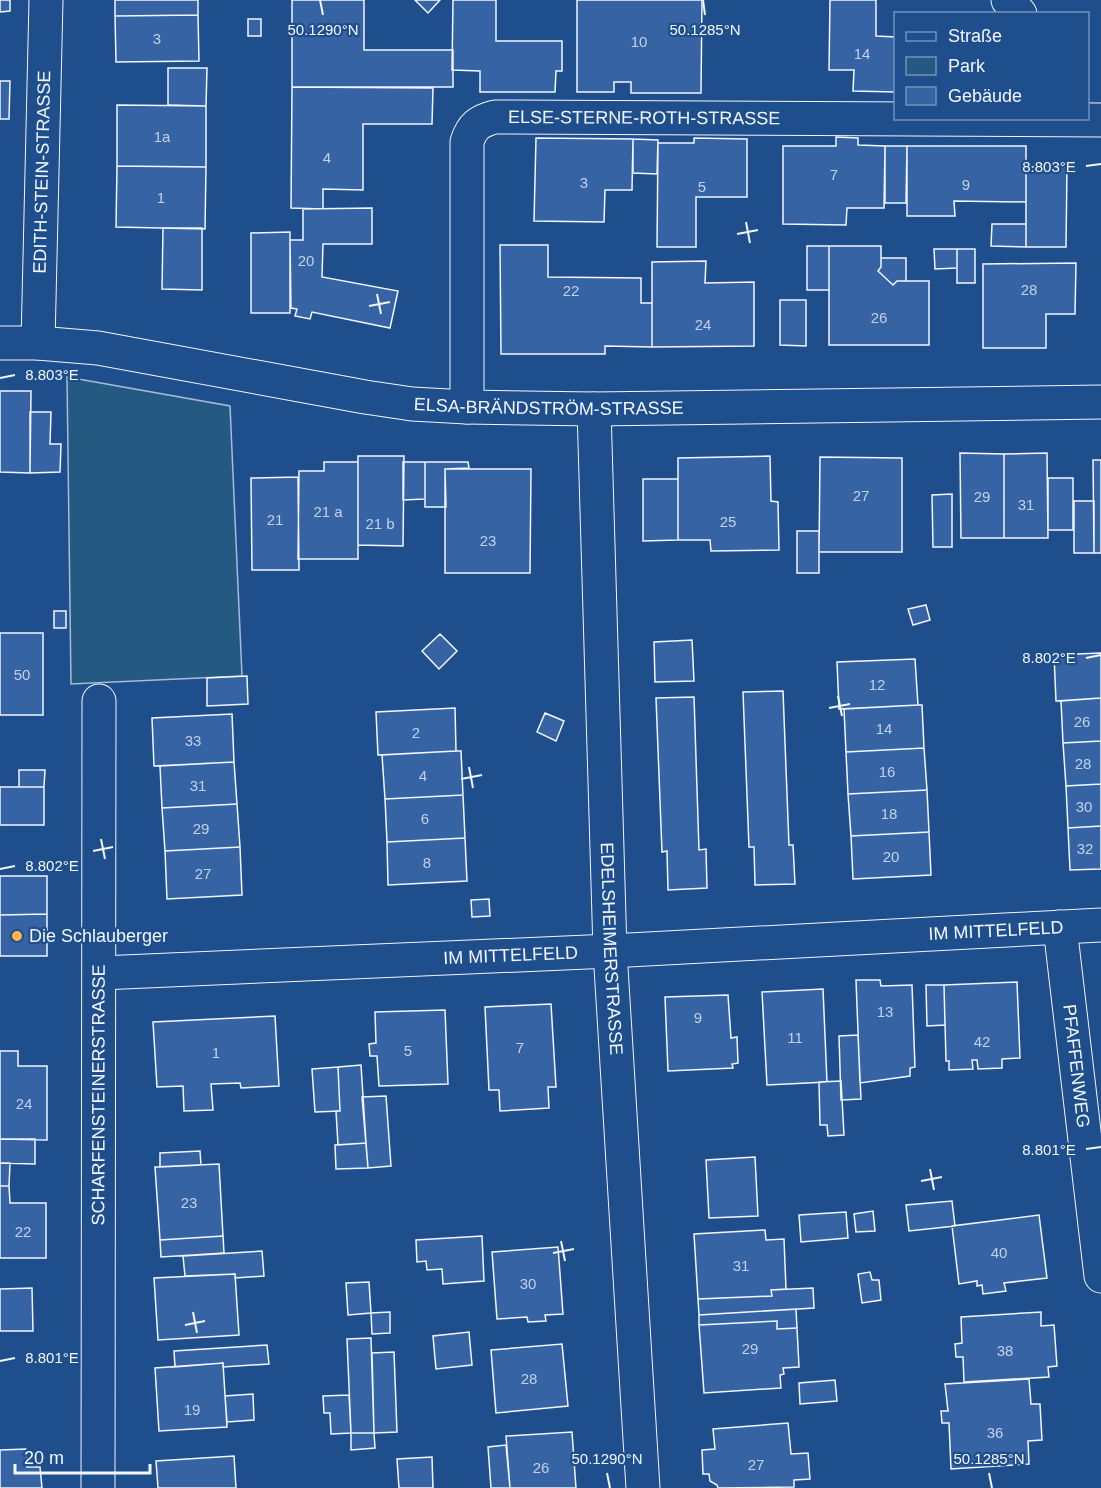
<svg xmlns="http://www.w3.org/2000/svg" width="1101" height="1488" viewBox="0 0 1101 1488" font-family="Helvetica,sans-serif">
<rect width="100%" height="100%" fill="#1f4e8c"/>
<!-- green -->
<path fill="#245a82" stroke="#a8bbd7" stroke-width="1.5" d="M67,377L230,406L242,676L71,684Z"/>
<!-- building -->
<path fill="#3563a3" stroke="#f2f6ff" stroke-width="1.5" d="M0,0H10V11L0,12Z
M115,0H198V15L115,16Z
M292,0H364V50H453V87H292Z
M415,0H440L428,13Z
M453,0H496V41H562V71H556L555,92H480V71L452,70Z
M577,0H702L701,93H631V82H614V92H577Z
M830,0H876V36L896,37V92L853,91L854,70H829Z
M198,15L199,61L116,62L115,16Z
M248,19H261V36H248Z
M168,68H207L206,106L168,105Z
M0,81H10L9,119H0Z
M292,87L433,88L432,124H363V190L323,189V209L291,208Z
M117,105L206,106V167L117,166Z
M836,137L858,138V145L885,146L884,208H847L846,225L783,224V146H836Z
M536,138L633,139L632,190H605L604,222L534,221Z
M694,138L747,139V197H696V247H657L658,143H694Z
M633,139L658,140L657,174L633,173Z
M885,146H907L906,203H885Z
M907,146H1026V202L954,201L955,216H907Z
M117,166L206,167L205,229L116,227Z
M1026,167H1067L1066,247H1026Z
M372,208V244H323L322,277L398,291L390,328L312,312L310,319L295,316L297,309L291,308L290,240H303V209Z
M992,224H1026V247L991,246Z
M163,228H202V290L162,289Z
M290,232V313H251V233Z
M500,245H548V277L641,278V303H652V347L605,346V354H501Z
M807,246H829V290H807Z
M829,246H881V267L878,271L893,285L897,281H929V345H829Z
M934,249H957V268L935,269Z
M957,249H975V283H957Z
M881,258H906V281H897L893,285L878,271L881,267Z
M706,261L705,283L754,282V346L652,347V262Z
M1076,263L1075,314H1046V348H983V264Z
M780,300H806V346L780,345Z
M0,391H31L30,473L0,472Z
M30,412H51L50,444H61L60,472L30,473Z
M960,453L1004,454V538H961Z
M1047,453L1048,538H1004V454Z
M358,456H404L403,546L358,545Z
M770,456L771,501L778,502L779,550L711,551L710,540H678V458Z
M820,457L902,458V552H819Z
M1093,460H1101V553H1094Z
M324,462H358V559H298L299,471H324Z
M403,462H425V499L403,500Z
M425,462H468L469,468L445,469L446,507H425Z
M445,469H531L530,573H445Z
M298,477L299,570H252L251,478Z
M1048,478H1073V530H1048Z
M643,479H678V540L643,541Z
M952,494V547H933L932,495Z
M1074,501H1094V553H1074Z
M797,531H819V573H797Z
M926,605L930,620L913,625L908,609Z
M54,611H66V628H54Z
M0,633H43V715H0Z
M440,634L457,651L439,669L422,651Z
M692,640L694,681L655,682L654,642Z
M1101,653V698L1056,701L1054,655Z
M915,659L918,705L839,709L837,662Z
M247,676L248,704L207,706V678Z
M783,691L789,845H793L795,884L755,885L754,847H749L743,692Z
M694,697L699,850L706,849L707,888L668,890L667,851L662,852L656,698Z
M1101,698V741L1063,743L1061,701Z
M918,705H922L924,748L846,752L844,709Z
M455,708L456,751L378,755L376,712Z
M545,713L564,721L556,741L537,732Z
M232,714L234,762L154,766L152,718Z
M1101,741V784L1066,786L1063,743Z
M924,748L927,790L848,794L846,752Z
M456,751H461L463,795L385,799L382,755Z
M234,762L237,804L162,808L160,766Z
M19,770H45L44,787H19Z
M1101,784V826L1068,828L1066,786Z
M0,787H44V825H0Z
M927,790L929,832L851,836L848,794Z
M463,795L465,838L387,842L385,799Z
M237,804L240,847L165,851L162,808Z
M1101,826V869L1070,870L1068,828Z
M929,832L931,875L853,879L851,836Z
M465,838L467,881L388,885L387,842Z
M240,847L242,895L167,899L165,851Z
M0,876H47V914L0,915Z
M489,899L490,916L472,917L471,900Z
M47,914V956H0V915Z
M856,980H880L881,986L912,985L915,1067L910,1068V1076L860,1083Z
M1017,982L1020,1058L1002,1059V1068L978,1069L977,1060H972L973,1069L949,1070V1061H946L944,985Z
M926,985H944L945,1025L927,1026Z
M823,989L827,1082L767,1085L762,992Z
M728,995L731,1038L737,1037L738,1063L732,1064L733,1068L668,1071L665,997Z
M551,1004L556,1087H548L549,1108L500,1111L499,1090H489L485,1007Z
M445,1010L448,1084L379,1086L377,1056H370L369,1044L376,1043L375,1012Z
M275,1016L279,1086L241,1088L240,1083L211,1084L213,1110L184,1111L183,1086L157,1087L153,1022Z
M858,1035L861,1099L841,1100L839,1036Z
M0,1051H18V1066H47V1140L0,1139Z
M361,1065L366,1143L338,1145L336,1111H340L338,1067Z
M338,1067L340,1111L315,1112L312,1069Z
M841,1081L844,1135L828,1136L827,1125H820L819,1082Z
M386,1096L391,1166L368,1168L362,1097Z
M0,1139H35V1164L0,1163Z
M366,1143L368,1168L336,1169L335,1145Z
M200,1151L201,1165L160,1167V1153Z
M755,1157L758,1216L709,1218L706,1160Z
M0,1163H10L9,1186H0Z
M219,1164L223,1236L160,1240L155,1167Z
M0,1186H9L10,1203H46V1258H0Z
M952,1201L955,1226L909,1231L906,1205Z
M873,1211L875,1231L856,1232L854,1214Z
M846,1212L848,1238L801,1242L799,1215Z
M1039,1215L1047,1278L1004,1283L1006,1291L983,1294L982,1285L977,1286V1281L959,1284L952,1226Z
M765,1230L766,1240L784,1239L786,1289L771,1290L772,1296L698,1299L694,1234Z
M223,1236L224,1253L161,1257L160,1240Z
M482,1236L484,1281L443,1284L442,1269L427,1270L426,1261L417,1262L416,1240Z
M558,1247L563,1314L545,1315L546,1321L528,1322L527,1317L497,1319L492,1252Z
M262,1251L264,1276L235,1278V1274L185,1276L183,1256Z
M870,1272L872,1280H879L881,1300L862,1303L858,1274Z
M235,1274L239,1335L158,1340L154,1278Z
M369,1282L371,1313L348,1315L346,1283Z
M32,1288L33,1331H0V1289Z
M813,1288L814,1308L699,1315L698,1299L772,1296L771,1290Z
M796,1309L797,1328L777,1329V1321L699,1325V1315Z
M390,1312V1333L372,1334L371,1313Z
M1041,1312V1326L1054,1325L1057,1366L1048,1367L1049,1377L964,1382L963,1357H956L955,1344L962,1343L961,1317Z
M777,1321V1329L797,1328L799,1367L783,1368L784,1374L780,1375L781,1388L704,1393L699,1325Z
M469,1332L472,1365L436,1369L433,1336Z
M371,1338L374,1433H351L347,1339Z
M562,1344L568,1406L496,1413L491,1350Z
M267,1345L269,1364L223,1367V1363L175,1367L174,1351Z
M394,1352L397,1432L374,1433L372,1353Z
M223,1363L227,1427L159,1431L155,1368Z
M1029,1379L1031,1404H1040L1042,1440L1028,1441L1029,1464L951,1469L949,1423H942L941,1411H948L945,1384Z
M835,1380L837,1401L800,1404L799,1383Z
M253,1394L254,1420L227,1422L225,1396Z
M349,1395L351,1433L331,1434L330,1413H324L323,1396Z
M788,1423L791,1454L808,1453L810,1479L794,1480V1487L718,1488L717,1485L710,1481L709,1474H703L702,1450L715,1449L713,1429Z
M572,1432L576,1488H510L506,1436Z
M351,1433H374L375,1448L351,1450Z
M506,1445L510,1488H491L488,1447Z
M26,1449L27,1467H40L42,1488H0V1450Z
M234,1456L236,1488H158L156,1461Z
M432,1457L433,1488H399L397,1459Z"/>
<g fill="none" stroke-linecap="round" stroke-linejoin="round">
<defs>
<g id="street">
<path d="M1008,0L1020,14"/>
<path id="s1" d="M0,343H38L98,348L365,397L412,404L467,407L594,409L1101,402"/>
<path id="s2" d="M38,343L46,0"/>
<path id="s3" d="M467,407V142C472,126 479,121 495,117L1101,120"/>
<path id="s4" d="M594,409L610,951L643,1488"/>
<path id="s5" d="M1060,927L1101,1276"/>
<path id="s6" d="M100,973L610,951L1101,925"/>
<path id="s7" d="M98,1488L99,701"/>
</g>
</defs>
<!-- street casing -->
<use href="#street" stroke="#f2f6ff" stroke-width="35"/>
<!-- street -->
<use href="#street" stroke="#1f4e8c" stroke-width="33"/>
</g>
<!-- ticks -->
<path fill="none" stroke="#f2f6ff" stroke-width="2" d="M320,0L323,15M703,0L705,15M1086,166L1101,164M746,222L750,243M737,234L758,230M377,294L381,314M369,306L390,302M0,378L15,375M1086,658L1101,655M838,696L842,716M829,708L850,704M469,767L473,788M461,779L482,775M101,839L105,859M93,851L113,847M0,869L15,866M1086,1149L1101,1147M930,1169L934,1190M921,1181L942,1177M561,1241L565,1261M553,1253L574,1249M193,1312L197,1333M185,1325L205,1321M0,1361L15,1358M607,1473L610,1488M989,1473L992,1488"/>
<!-- markers -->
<circle fill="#ffb74d" stroke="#1f4e8c" stroke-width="2" cx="17" cy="936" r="6"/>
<g text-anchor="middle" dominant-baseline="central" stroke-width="4.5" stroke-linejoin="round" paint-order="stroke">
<!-- number labels -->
<g font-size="15" fill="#c3d1e8">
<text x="157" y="38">3</text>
<text x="639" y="41">10</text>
<text x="862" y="53">14</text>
<text x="162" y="136">1a</text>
<text x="327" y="157">4</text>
<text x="834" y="174">7</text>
<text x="584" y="182">3</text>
<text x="966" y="184">9</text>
<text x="702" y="186">5</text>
<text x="161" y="197">1</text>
<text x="306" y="260">20</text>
<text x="1029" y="289">28</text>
<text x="571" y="290">22</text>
<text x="879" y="317">26</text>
<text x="703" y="324">24</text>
<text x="861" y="495">27</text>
<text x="982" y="496">29</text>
<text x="1026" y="504">31</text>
<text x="328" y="511">21 a</text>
<text x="275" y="519">21</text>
<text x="728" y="521">25</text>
<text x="380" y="523">21 b</text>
<text x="488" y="540">23</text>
<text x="22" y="674">50</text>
<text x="877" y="684">12</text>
<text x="1082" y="721">26</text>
<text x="884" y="728">14</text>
<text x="416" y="732">2</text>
<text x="193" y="740">33</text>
<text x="1083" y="763">28</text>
<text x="887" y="771">16</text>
<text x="423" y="775">4</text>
<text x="198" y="785">31</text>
<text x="1084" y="806">30</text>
<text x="889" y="813">18</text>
<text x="425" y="818">6</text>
<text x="201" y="828">29</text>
<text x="1085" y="848">32</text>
<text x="891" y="856">20</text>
<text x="427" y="862">8</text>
<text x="203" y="873">27</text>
<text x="885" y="1011">13</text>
<text x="698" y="1017">9</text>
<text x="795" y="1037">11</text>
<text x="982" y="1041">42</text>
<text x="520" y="1047">7</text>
<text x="408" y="1050">5</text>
<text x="216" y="1052">1</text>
<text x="24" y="1103">24</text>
<text x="189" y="1202">23</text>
<text x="23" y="1231">22</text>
<text x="999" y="1252">40</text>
<text x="741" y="1265">31</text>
<text x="528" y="1283">30</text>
<text x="750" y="1348">29</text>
<text x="1005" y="1350">38</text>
<text x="529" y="1378">28</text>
<text x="192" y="1409">19</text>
<text x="995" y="1432">36</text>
<text x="756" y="1464">27</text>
<text x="541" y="1467">26</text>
</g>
<!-- street labels -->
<g font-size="18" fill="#f2f6ff" stroke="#1f4e8c">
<text stroke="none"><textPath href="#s3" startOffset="454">ELSE-STERNE-ROTH-STRASSE</textPath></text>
<text stroke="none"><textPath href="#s2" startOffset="171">EDITH-STEIN-STRASSE</textPath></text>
<text stroke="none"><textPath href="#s1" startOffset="554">ELSA-BRÄNDSTRÖM-STRASSE</textPath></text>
<text stroke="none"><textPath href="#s6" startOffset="897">IM MITTELFELD</textPath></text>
<text stroke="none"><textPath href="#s4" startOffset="540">EDELSHEIMERSTRASSE</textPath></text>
<text stroke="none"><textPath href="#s6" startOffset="411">IM MITTELFELD</textPath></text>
<text stroke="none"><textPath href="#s5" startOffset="140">PFAFFENWEG</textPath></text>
<text stroke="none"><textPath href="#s7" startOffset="393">SCHARFENSTEINERSTRASSE</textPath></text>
</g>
<!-- poi labels -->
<g font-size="18" fill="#f2f6ff" stroke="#1f4e8c" text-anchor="start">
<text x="29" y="936">Die Schlauberger</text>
</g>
</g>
<g font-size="15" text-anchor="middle" fill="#f2f6ff" stroke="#1f4e8c" stroke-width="4.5" stroke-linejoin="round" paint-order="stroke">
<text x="323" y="35">50.1290°N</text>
<text x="705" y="35">50.1285°N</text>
<text x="1049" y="172">8.803°E</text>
<text x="52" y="380">8.803°E</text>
<text x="1049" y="663">8.802°E</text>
<text x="52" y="871">8.802°E</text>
<text x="1049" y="1155">8.801°E</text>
<text x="52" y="1363">8.801°E</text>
<text x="607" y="1464">50.1290°N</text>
<text x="989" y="1464">50.1285°N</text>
</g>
<!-- legend -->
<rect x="894" y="12" width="195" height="108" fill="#1f4e8c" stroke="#7391ba" stroke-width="1.5"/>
<rect x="906" y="32" width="30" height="9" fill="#1f4e8c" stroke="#7391ba" stroke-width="1.5"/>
<text x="948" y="42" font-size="18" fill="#f2f6ff">Straße</text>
<rect x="906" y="57" width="30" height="18" fill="#245a82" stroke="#7391ba" stroke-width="1.5"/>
<text x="948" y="72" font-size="18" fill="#f2f6ff">Park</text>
<rect x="906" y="87" width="30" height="18" fill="#3563a3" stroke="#7391ba" stroke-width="1.5"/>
<text x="948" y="102" font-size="18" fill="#f2f6ff">Gebäude</text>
<!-- scale -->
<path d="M15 1464v9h135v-9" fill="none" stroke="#f2f6ff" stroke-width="3"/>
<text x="24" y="1464" font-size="18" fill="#f2f6ff" stroke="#1f4e8c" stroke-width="4.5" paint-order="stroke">20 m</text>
</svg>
